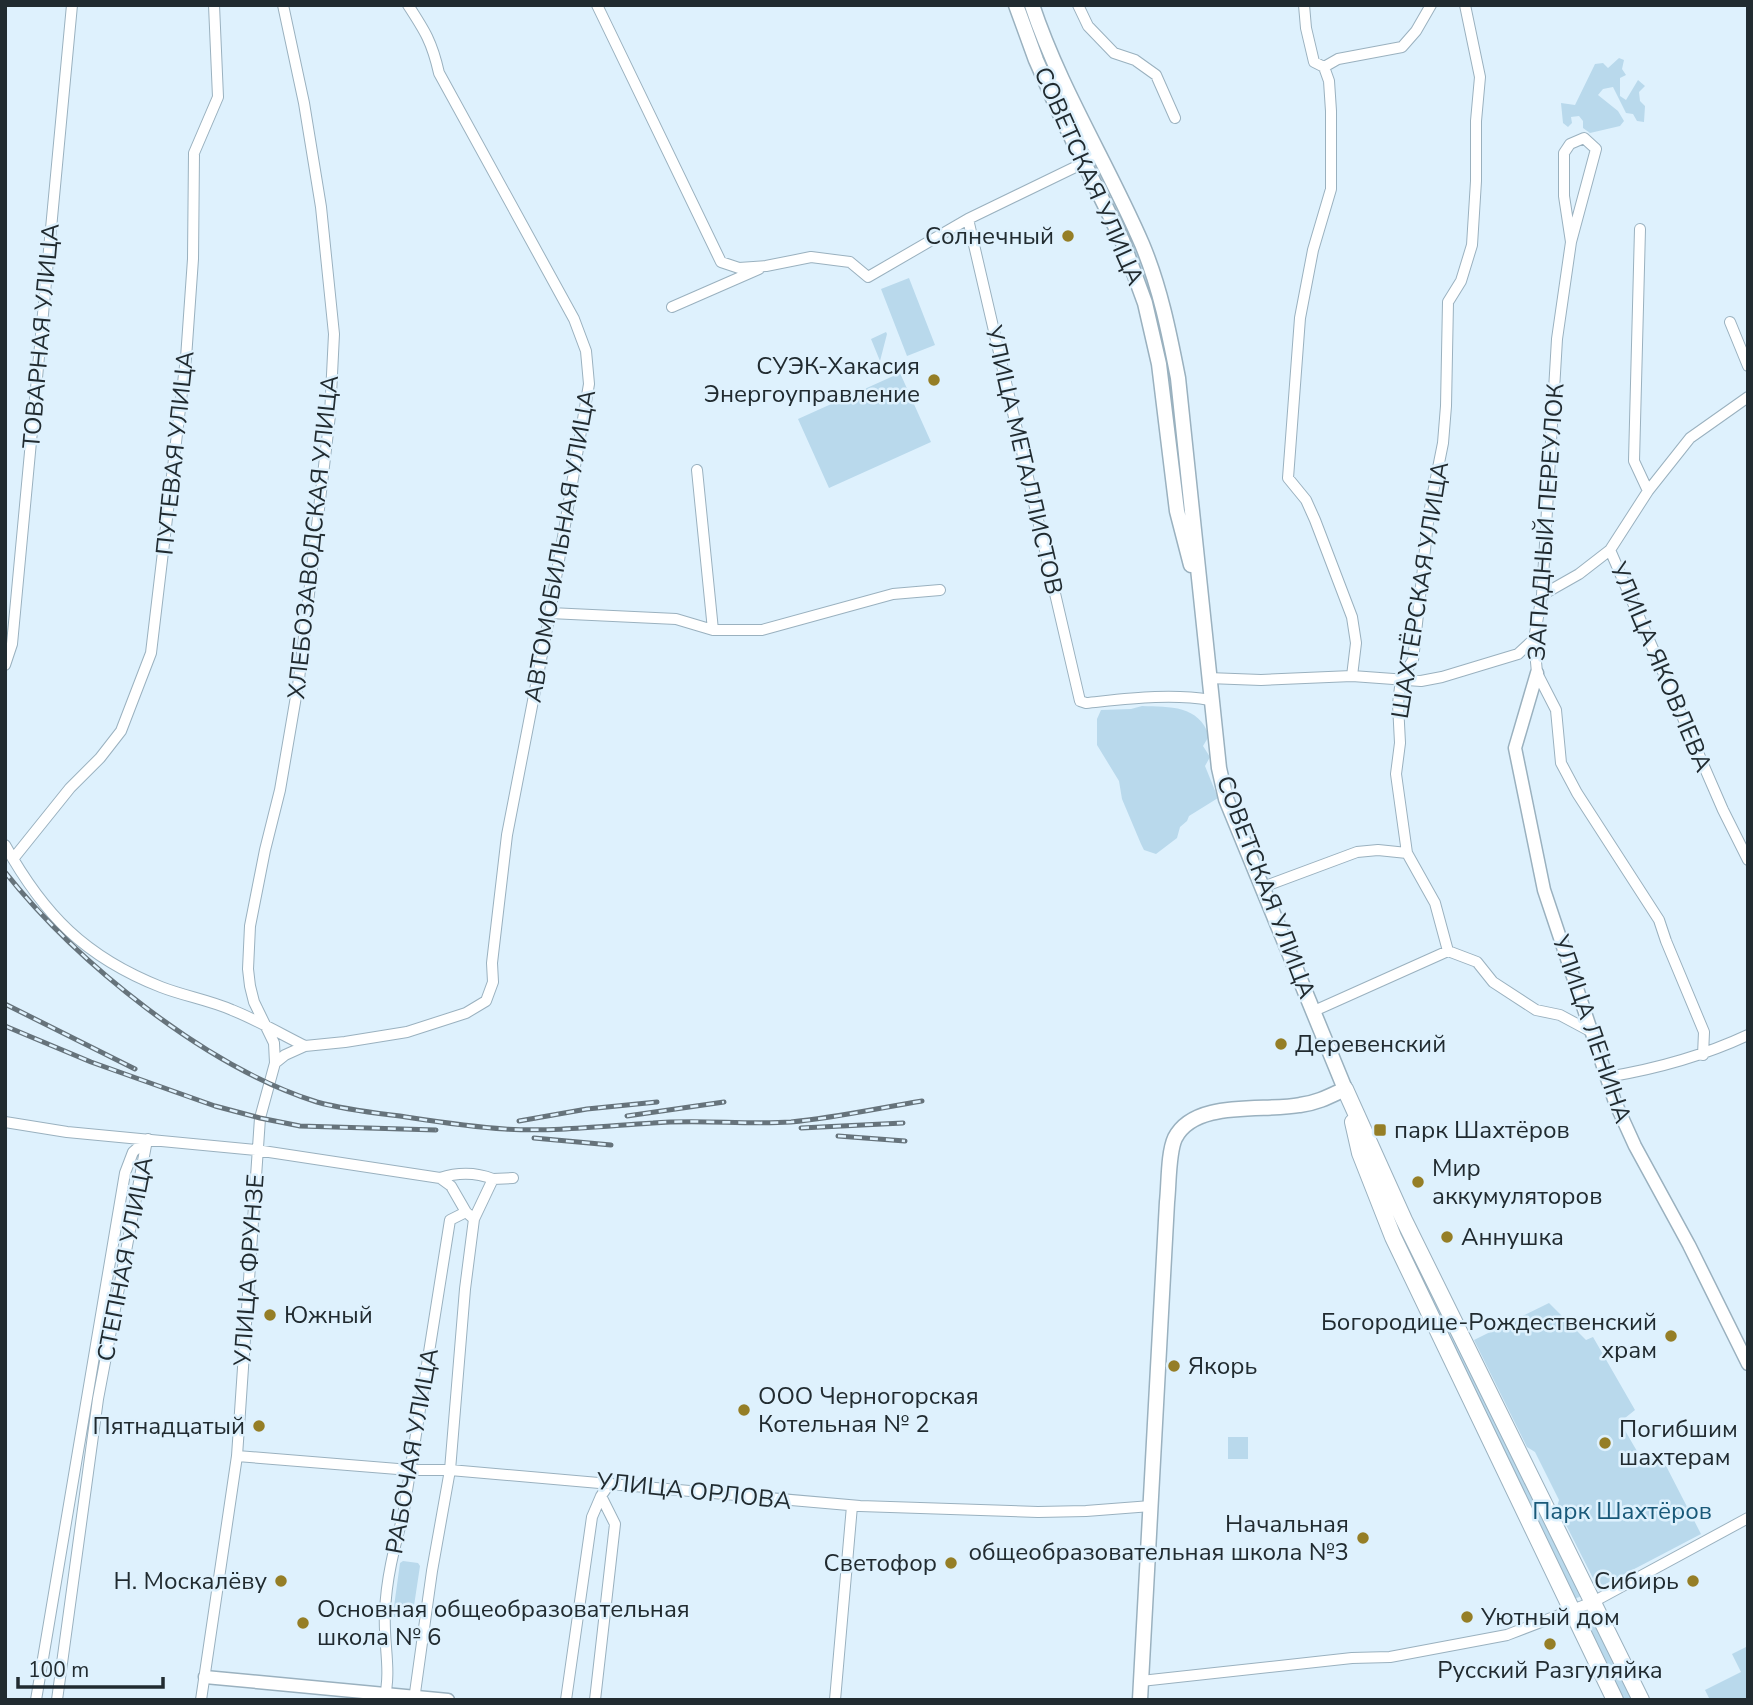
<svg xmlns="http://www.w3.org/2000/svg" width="1753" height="1705" viewBox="0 0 1753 1705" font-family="'Nunito Sans',sans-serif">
<rect width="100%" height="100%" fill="#def1fd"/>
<!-- green -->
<path fill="#b9d9ec" d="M1022,5H1026L1043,52L1084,142L1081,144L1039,53Z
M1619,58L1624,60L1622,69L1626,75L1620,78V96L1626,100L1638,80L1645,86L1639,92L1640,101L1645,106L1644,122L1637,121L1633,114L1626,113L1613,87L1603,89L1598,95L1618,111L1624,121L1620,126L1590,133L1583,128V121L1579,116L1571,117L1572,123L1568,127L1563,123L1561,103L1575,105L1595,64L1603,63L1608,68Z
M1122,215C1141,256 1156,298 1166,343C1179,400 1181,462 1185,520C1174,465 1172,410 1164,355C1157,307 1137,261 1118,217Z
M909,278L935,345L907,356L881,289Z
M886,332L887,334L880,361L871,339Z
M900,373L931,442L829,488L798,419Z
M1142,706C1170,707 1199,705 1209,736L1203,746L1210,757L1205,766L1218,798L1189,816L1187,821L1180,827L1177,838L1156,854L1144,850L1141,844L1122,799L1119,781L1097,745V719L1101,710L1131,709Z
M1405,1236L1584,1595L1572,1600L1399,1238Z
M1549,1303L1586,1340L1593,1337L1635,1410L1620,1422L1641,1458L1663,1460L1701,1534L1598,1588L1557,1507L1559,1500L1535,1452L1527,1447L1474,1340Z
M1228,1437H1248V1459H1228Z
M403,1561L418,1563L420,1566L412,1619L394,1617L393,1614L400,1563Z
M1592,1611L1635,1700H1620L1579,1617Z
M1748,1646V1700H1710L1705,1690L1741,1672L1732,1654Z"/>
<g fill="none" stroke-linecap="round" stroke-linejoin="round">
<defs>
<path id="minor" d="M597,5L721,262L739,268L766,266L811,257L850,262L868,277L968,219L1098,156
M1078,5L1088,26L1114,53L1135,60L1156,75L1175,118
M1304,5L1306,28L1314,62L1324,67L1329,81L1331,111V189L1313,250L1300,318L1288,478L1306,500L1315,520L1352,617L1356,643L1352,676
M1324,67L1338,59L1402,47L1416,31L1431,5
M968,219L1080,701L1086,703C1126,699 1170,693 1210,700
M1640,229L1634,461L1648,491L1610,550L1723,810L1748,860
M1571,242L1596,149L1584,138L1570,144L1564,153V196L1571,242L1557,339L1542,595L1534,639L1537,673L1556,710L1561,763L1577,793L1659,920L1666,941L1704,1032L1703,1055
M672,307L759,269
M1730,322L1748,366
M697,470L713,630
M1648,491L1690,438L1748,397
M1542,595L1579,574L1610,550
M550,613L676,619L713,630H762L893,594L940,590
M5,665L12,644L72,5
M1208,678L1261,680L1352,676L1421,681L1442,677L1518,654L1534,639
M5,845C44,915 85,957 161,987C184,996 209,1000 232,1010C257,1020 281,1034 305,1046
M13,859L70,788L100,758L121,731L151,653L186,358L193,259L194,153L218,97L214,5
M1263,887L1357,852L1378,850L1407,853
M1448,951L1477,962L1493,982L1536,1010L1560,1015L1590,1031
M1314,1011L1448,951L1435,903L1407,853L1396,774L1400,743L1398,704L1401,679L1413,660L1429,513L1443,443L1446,406L1448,302L1461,281L1472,245L1476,181V121L1480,77L1465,5
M275,1063L274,1043L254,1002L250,986L248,969L250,926L265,850L280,790L299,679L330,415L334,334L321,207L304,103L283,5
M1607,1077C1656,1069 1703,1056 1748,1035
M5,1122L67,1132L256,1150L440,1178L451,1186L466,1212L450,1220L403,1516C394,1548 386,1580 385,1613C383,1642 392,1671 384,1700
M440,1178C459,1172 475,1172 493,1179L474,1219
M493,1179L513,1178
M237,1456L410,1470H450L860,1506L1038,1512L1086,1511L1151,1506
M1141,1681L1352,1658L1390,1657L1507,1635L1593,1602L1748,1518
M36,1700L125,1173L133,1152L148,1139
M57,1700L98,1399L147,1140
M201,1700L237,1456L260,1118L275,1063L285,1055L305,1046L345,1042L407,1032L466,1013L486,1001L493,982L492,963L507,835L550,613L589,384L586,351L574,319L439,73C432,42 425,31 408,5
M414,1700L432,1571L450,1470L465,1289L474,1219L466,1212
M566,1700L592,1517L601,1496L610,1483
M595,1700L615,1524L601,1496
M835,1700L852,1506"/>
<path id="tertiary" d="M1537,673L1515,748L1544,890L1615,1102L1635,1146L1689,1245L1748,1364
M205,1677L448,1700"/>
<path id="secondary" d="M1016,5L1036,60L1060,114L1122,240L1145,303L1159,364L1177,511L1191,565
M1032,5C1060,89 1107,163 1142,244C1160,287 1169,332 1178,378L1219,768L1226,799L1345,1089C1330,1096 1317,1103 1300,1105C1264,1112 1195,1099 1175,1138C1168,1153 1169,1185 1167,1202L1140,1700"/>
<path id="primary" d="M1345,1089L1404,1220L1641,1700
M1353,1122L1360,1153L1393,1237L1615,1700"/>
</defs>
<!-- minor casing -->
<use href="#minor" stroke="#9ab1bf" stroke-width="12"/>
<!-- tertiary casing -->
<use href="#tertiary" stroke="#9ab1bf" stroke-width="15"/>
<!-- secondary casing -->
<use href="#secondary" stroke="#9ab1bf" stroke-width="17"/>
<!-- primary casing -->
<use href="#primary" stroke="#9ab1bf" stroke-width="18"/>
<!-- minor -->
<use href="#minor" stroke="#fff" stroke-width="10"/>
<!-- tertiary -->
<use href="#tertiary" stroke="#fff" stroke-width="12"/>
<!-- secondary -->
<use href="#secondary" stroke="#fff" stroke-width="14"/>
<!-- primary -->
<use href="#primary" stroke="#fff" stroke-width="16"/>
<defs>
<path id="rail" d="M5,872C77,963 206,1067 317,1102C346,1110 376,1113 406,1117C439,1122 472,1127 505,1129C555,1132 604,1126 653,1123C699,1119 745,1125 791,1122C835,1118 879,1108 922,1101
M5,1004L135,1069
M5,1026L91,1062L215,1106L260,1118L300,1126L436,1130
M627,1116L724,1102
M519,1121L587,1109L657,1102
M801,1128L903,1123
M838,1136L905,1141
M534,1138L611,1145"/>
</defs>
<!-- rail casing -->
<use href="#rail" stroke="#66737b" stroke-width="5"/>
<!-- rail -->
<use href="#rail" stroke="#def1fd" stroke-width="2.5" stroke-dasharray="8" stroke-linecap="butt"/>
</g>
<!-- markers -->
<g fill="#957e26" stroke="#def1fd" stroke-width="2.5">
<circle cx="1068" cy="236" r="7"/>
<circle cx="934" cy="380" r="7"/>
<circle cx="1281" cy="1044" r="7"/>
<rect x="1373" y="1123" width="14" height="14" rx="3.5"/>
<circle cx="1418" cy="1182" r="7"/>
<circle cx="1447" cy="1237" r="7"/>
<circle cx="270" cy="1315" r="7"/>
<circle cx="1671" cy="1336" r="7"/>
<circle cx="1174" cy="1366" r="7"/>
<circle cx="744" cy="1410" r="7"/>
<circle cx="259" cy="1426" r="7"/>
<circle cx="1605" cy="1443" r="7"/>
<circle cx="1363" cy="1538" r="7"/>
<circle cx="951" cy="1563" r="7"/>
<circle cx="281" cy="1581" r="7"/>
<circle cx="1693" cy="1581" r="7"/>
<circle cx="1467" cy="1617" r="7"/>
<circle cx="303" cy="1623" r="7"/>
<circle cx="1550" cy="1644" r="7"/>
</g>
<g text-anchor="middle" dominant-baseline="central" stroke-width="5" stroke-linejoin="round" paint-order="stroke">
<!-- street labels -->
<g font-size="24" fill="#212b30" stroke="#def1fd">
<text transform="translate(1089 176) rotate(66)">СОВЕТСКАЯ УЛИЦА</text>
<text transform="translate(41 336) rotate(-85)">ТОВАРНАЯ УЛИЦА</text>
<text transform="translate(175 453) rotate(-84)">ПУТЕВАЯ УЛИЦА</text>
<text transform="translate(1024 460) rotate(77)">УЛИЦА МЕТАЛЛИСТОВ</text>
<text transform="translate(1546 522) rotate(-86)">ЗАПАДНЫЙ ПЕРЕУЛОК</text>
<text transform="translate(313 537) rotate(-84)">ХЛЕБОЗАВОДСКАЯ УЛИЦА</text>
<text transform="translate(560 546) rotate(-80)">АВТОМОБИЛЬНАЯ УЛИЦА</text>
<text transform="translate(1420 590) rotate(-81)">ШАХТЁРСКАЯ УЛИЦА</text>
<text transform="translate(1661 667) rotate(67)">УЛИЦА ЯКОВЛЕВА</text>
<text transform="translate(1266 887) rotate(69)">СОВЕТСКАЯ УЛИЦА</text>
<text transform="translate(1592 1029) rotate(71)">УЛИЦА ЛЕНИНА</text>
<text transform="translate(125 1259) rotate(-79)">СТЕПНАЯ УЛИЦА</text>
<text transform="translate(249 1270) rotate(-86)">УЛИЦА ФРУНЗЕ</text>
<text transform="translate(412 1451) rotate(-80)">РАБОЧАЯ УЛИЦА</text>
<text transform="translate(694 1491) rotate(6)">УЛИЦА ОРЛОВА</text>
</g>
<!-- poi labels -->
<g font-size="24" fill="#212b30" stroke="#def1fd" text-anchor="start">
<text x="1054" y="236" text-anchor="end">Солнечный</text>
<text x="920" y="366" text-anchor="end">СУЭК-Хакасия<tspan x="920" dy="28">Энергоуправление</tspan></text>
<text x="1295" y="1044">Деревенский</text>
<text x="1394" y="1130">парк Шахтёров</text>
<text x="1432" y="1168">Мир<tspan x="1432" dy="28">аккумуляторов</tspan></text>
<text x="1461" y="1237">Аннушка</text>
<text x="284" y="1315">Южный</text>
<text x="1657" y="1322" text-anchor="end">Богородице-Рождественский<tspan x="1657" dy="28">храм</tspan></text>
<text x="1188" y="1366">Якорь</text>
<text x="758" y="1396">ООО Черногорская<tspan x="758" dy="28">Котельная № 2</tspan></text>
<text x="245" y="1426" text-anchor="end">Пятнадцатый</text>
<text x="1619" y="1429">Погибшим<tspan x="1619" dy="28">шахтерам</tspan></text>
<text x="1349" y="1524" text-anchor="end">Начальная<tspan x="1349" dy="28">общеобразовательная школа №3</tspan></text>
<text x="937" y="1563" text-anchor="end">Светофор</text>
<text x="267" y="1581" text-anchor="end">Н. Москалёву</text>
<text x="1679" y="1581" text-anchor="end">Сибирь</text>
<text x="317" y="1609">Основная общеобразовательная<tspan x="317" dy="28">школа № 6</tspan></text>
<text x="1481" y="1617">Уютный дом</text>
<text x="1550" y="1670" text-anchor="middle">Русский Разгуляйка</text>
</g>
<!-- park labels -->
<g font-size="24" fill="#195979" stroke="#def1fd">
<text x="1622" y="1511">Парк Шахтёров</text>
</g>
</g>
<!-- border -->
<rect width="1753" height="1705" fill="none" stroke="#212b30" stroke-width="14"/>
<!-- scale -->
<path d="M18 1677v10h145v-10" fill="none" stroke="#212b30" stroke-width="3.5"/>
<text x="28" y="1677" font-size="21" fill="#212b30" stroke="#def1fd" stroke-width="5" paint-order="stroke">100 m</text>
</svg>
